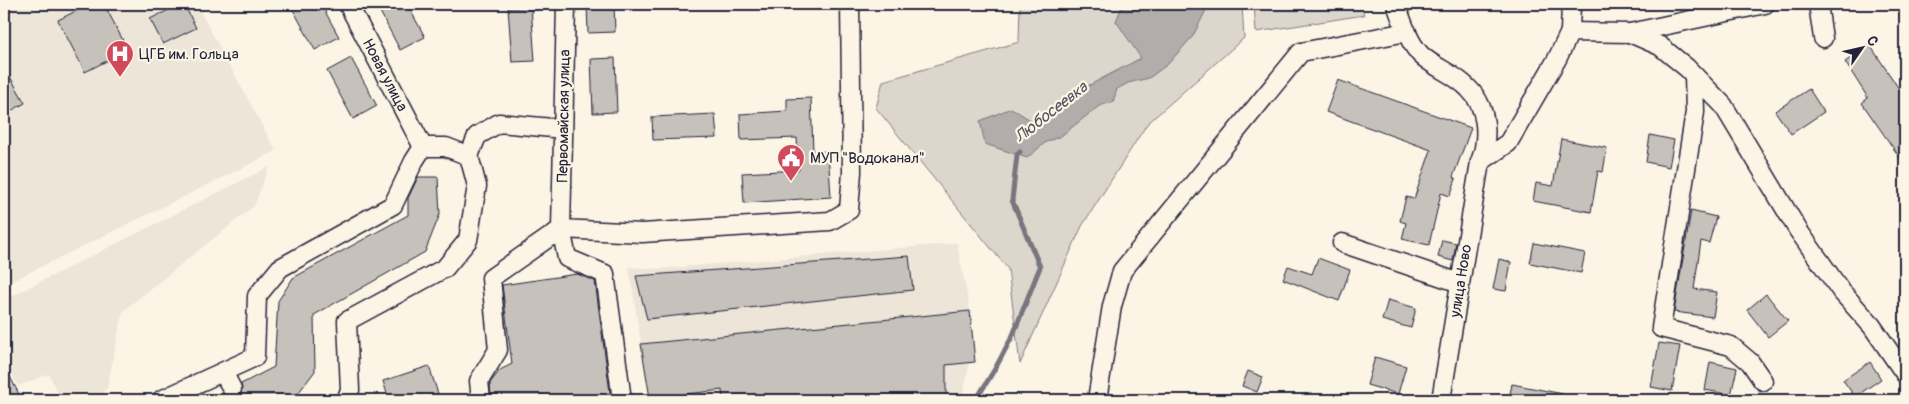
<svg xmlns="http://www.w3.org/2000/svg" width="1909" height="404" viewBox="0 0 1909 404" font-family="Pangolin,sans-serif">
<rect width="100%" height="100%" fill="#fcf5e5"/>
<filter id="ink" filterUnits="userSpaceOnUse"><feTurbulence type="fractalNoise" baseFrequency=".02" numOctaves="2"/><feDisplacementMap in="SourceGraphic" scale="10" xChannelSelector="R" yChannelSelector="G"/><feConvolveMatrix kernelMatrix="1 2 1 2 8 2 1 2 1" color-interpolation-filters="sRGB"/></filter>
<g filter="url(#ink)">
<!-- built -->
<path fill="#ece5d8" d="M4,4H196L276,151L4,285Z
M269,167L254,206L123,311L107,388L96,400H61L49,374L18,386L4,359V300Z
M957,243L970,311V361L962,400H650L629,267L659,269Z"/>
<!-- green -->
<path fill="#dcd6cc" stroke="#7f7c84" d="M1020,4H1242L1244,38L1147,124L1082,226L1020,364L1008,269L876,108L883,81L1019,42Z
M1254,4H1361L1364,15L1256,32Z"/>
<!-- water -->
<path fill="#b2adab" stroke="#78757e" d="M1123,4H1207V8L1193,36L1168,64L1149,78L1128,83L1117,89L1113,102L1099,106L1061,136L1046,142L1027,158L985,144L980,121L1011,108L1032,121L1065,98L1141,58L1116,21Z"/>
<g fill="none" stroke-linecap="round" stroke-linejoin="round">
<!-- stream -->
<path stroke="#78757e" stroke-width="5" d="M976,400L996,367L1013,335L1040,267L1012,200L1017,155L1020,152"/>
</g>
<!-- building -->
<path fill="#c6c1bb" stroke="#22223b" d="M90,4H104L128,50L85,72L58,20Z
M181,4H184L196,28L163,44L150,19Z
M290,4H321L339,37L315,50Z
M376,4H407L425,37L400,50Z
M587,4H614L615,32L588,33Z
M531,7L535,61L512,62L508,8Z
M1870,45L1905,98V165L1862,103L1868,98L1845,62Z
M351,58L377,106L353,119L327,71Z
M615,58L617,112L593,113L591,59Z
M4,66L25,103L4,115Z
M1338,80L1471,128L1453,177L1456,179L1450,196L1441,193L1429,245L1402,239L1406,223L1400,221L1406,197L1414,199L1431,150L1326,112Z
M1809,89L1824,112L1791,134L1775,111Z
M811,98L813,152L828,151L831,197L744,203L742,173L799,170L797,138L741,140L740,114L787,111V99Z
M715,114L717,138L653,140L652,117Z
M1650,135L1674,140L1669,167L1646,162Z
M1561,139L1607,148L1603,172L1598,171L1591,212L1533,201L1536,183L1553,186Z
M418,177H438L440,214L425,252L314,315L315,371L293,400H210L223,394L227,398L237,399L241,394V384L274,367L278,301L293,278L408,215V198Z
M1691,211L1716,217L1709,243L1701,241L1694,289L1717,292L1713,317L1674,312Z
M1442,240L1456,243L1453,261L1438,257Z
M1534,243L1585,253L1581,273L1530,263Z
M909,256L913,290L647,319L636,276Z
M1318,258L1350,270L1339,301L1283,279L1288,266L1312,274Z
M1499,259L1511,262L1506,291L1493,289Z
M577,274L595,281L611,400H491L490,383L500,370L512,364L502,285Z
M1766,294L1788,321L1768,337L1747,310Z
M1388,300L1416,308L1411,328L1382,320Z
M970,311L975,362L946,365V400H723L722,390L650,398L641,344Z
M1659,343L1680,346L1672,391L1651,387Z
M1375,357L1406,366L1398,394L1367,385Z
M1710,362L1737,368L1731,395L1705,390Z
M1870,362L1881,379L1855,397L1843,380Z
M4,365L22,400H4Z
M429,366L440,400H389L383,381Z
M1248,371L1263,377L1257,392L1242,386Z
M1512,384L1563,394L1562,400H1509Z"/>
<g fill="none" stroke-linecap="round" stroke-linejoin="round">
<defs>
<g id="minor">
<path id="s1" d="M348,4L423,147"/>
<path d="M566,4L561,229L642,233L830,221L849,210L852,172L850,4"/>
<path d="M1396,4C1402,20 1408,42 1421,55C1435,68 1455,74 1468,88C1488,107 1489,138 1480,162L1441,400"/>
<path d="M1818,4L1823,38"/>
<path d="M1570,32L1571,4"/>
<path d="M1630,33L1660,46L1687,68L1723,105L1798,230L1841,291L1872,326L1905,374"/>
<path d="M1694,75L1695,112L1661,328L1731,346L1750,362L1763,381"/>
<path d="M469,156L477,136L499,123L563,129"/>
<path d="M1480,162L1508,143L1557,59L1570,32L1630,33L1765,4"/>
<path d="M1342,243L1460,283"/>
<path d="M223,372L232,389"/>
<path d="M161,400L255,357L257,296L280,268L393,205L414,161L423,147H446L469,156L477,186L468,240L445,268L347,321L350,390L346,400"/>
<path d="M481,400L479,381L498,350L491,278L561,229L567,258L605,274L622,400"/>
<path d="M1097,400L1112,306L1122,271L1301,52L1407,32"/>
</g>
</defs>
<!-- minor casing -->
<use href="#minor" stroke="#22223b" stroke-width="21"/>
<!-- minor -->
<use href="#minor" stroke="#fcf5e5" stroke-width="18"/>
</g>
</g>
<!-- icons -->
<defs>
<symbol id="hospital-pin" viewBox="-11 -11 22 30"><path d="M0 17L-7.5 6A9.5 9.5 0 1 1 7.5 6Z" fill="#d1495b" stroke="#fcf5e5"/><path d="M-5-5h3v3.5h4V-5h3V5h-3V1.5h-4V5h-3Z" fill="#fff"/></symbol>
<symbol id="civic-pin" viewBox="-11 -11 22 30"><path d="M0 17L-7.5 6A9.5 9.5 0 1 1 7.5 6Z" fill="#d1495b" stroke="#fcf5e5"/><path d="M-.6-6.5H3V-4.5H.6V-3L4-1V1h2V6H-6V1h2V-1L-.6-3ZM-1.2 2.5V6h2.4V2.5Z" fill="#fff"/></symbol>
</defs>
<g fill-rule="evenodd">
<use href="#hospital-pin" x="104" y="38" width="32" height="43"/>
<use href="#civic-pin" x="775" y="142" width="32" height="43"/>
</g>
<g text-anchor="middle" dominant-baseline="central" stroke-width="4.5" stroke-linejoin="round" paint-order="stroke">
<!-- poi labels -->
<g font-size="15" fill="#22223b" stroke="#fcf5e5" text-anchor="start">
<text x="139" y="54">ЦГБ им. Гольца</text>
<text x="810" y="158">МУП "Водоканал"</text>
</g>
<!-- street labels -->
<g font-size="15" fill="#22223b" stroke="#fcf5e5">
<text stroke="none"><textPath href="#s1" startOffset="80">Новая улица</textPath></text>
<text transform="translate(564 116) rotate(-89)">Первомайская улица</text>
<text transform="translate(1461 281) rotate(-81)">улица Ново</text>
</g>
<!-- water labels -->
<g font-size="16" font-style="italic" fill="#545362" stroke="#fcf5e5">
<text transform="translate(1051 112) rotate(-38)">Любосеевка</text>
</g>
</g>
<!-- margin -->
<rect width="1909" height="404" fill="none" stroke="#fcf5e5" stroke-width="20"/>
<rect x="10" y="10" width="1889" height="384" fill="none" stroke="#22223b" stroke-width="2" filter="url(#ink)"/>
<!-- north arrow -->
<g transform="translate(1862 48) rotate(56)" stroke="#fcf5e5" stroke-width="4" paint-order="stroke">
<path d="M0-4L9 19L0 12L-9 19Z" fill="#22223b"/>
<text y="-8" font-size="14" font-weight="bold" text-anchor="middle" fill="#22223b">С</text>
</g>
</svg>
